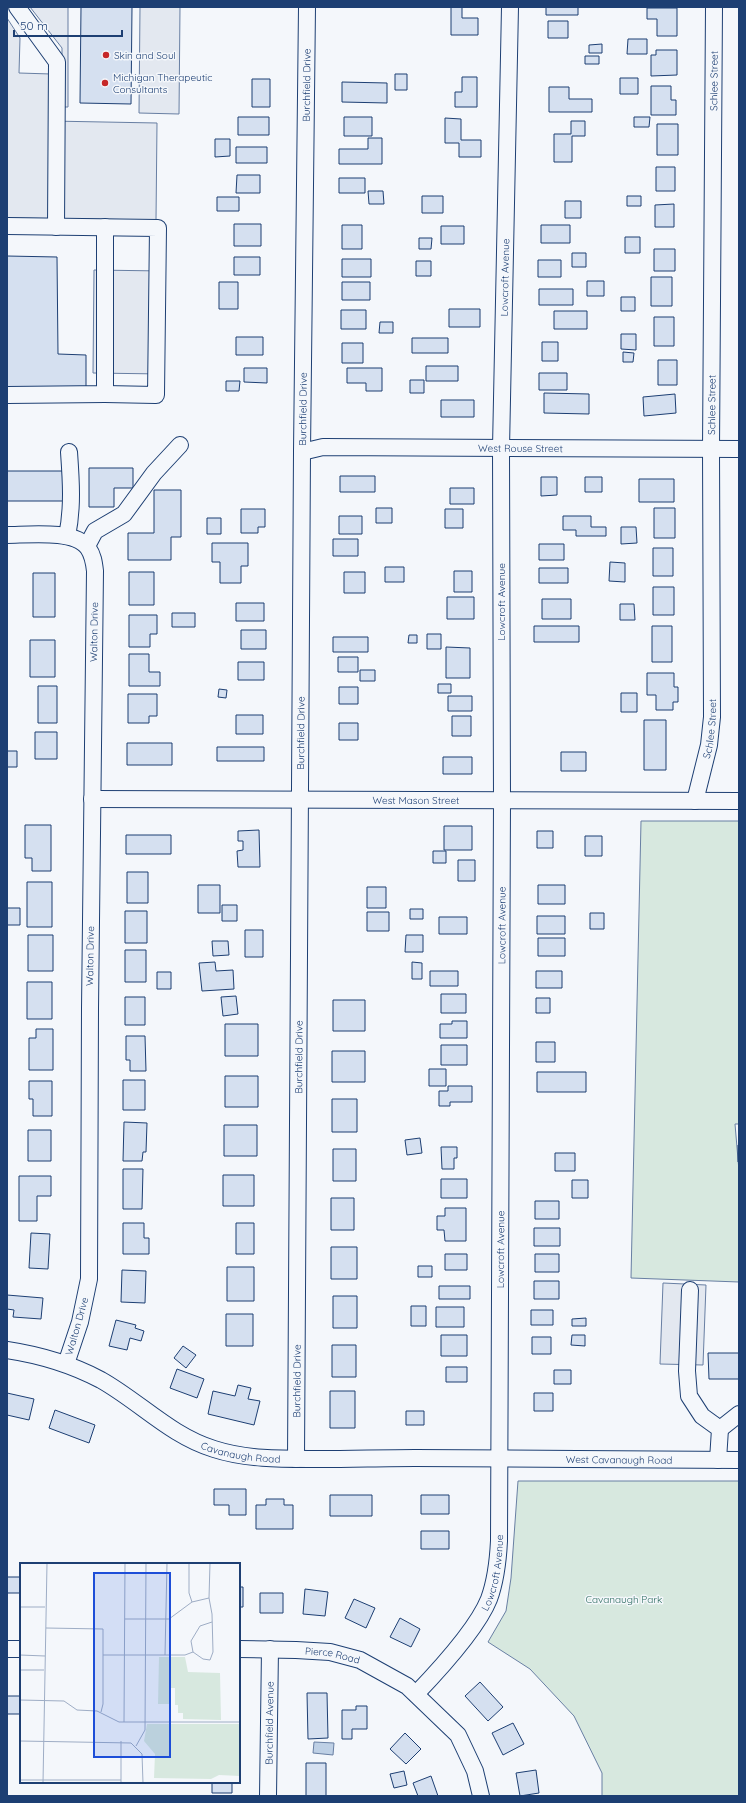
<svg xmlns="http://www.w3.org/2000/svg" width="746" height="1803" viewBox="0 0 746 1803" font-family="Quicksand,sans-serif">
<rect width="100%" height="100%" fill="#f4f7fb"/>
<!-- green -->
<path fill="#d7e8df" stroke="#687fa3" d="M641,821H739V1124H735L739,1171V1282L631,1278Z
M518,1481H739V1796H602V1773L574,1716L530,1669L488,1642L506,1611L511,1578Z"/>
<!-- parking -->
<path fill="#e3e8f0" stroke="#687fa3" d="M30,7H68V107H62V48Z
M140,7H180L179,114L139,113Z
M7,18L20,38L19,73L51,74L50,121L157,123L156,220L7,218Z
M94,270L163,271L162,374L93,373Z
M663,1283L706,1285L703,1365L660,1364Z"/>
<!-- water -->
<path fill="#bed0e5" stroke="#687fa3" d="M314,1742L334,1743L333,1755L313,1753Z"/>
<!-- building -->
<path fill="#d5e0f0" stroke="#1d3f73" d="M81,7H132L131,104L80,103Z
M451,7H462V18H478V35H451Z
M546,7H578V15H546Z
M647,8H677V36H657V19H647Z
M548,21H568V38H548Z
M628,39H647V54H627Z
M602,44V53H589V45Z
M656,50H677V75L651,76V55H656Z
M585,56H599V64H585Z
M395,74H407V90H395Z
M462,77H477V107H455V92H462Z
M620,78H638V94H620Z
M252,79H270V107H252Z
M342,82L387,83V103L342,102Z
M651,86H671V100H676V115H651Z
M549,87H569V99H592V112H549Z
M238,117H269V135H238Z
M344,117H372V136H344Z
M634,117H650L649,127H634Z
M445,118L461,119V140H481V157H459V143H445Z
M571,121H585V136H572V162H554V134H571Z
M657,124H678V155H657Z
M368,138H382V164H339V149H368Z
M215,139H230V156L215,157Z
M236,147H267V163H236Z
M656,167H675V191H656Z
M237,175H260V193H236Z
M339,178H365V193H339Z
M368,191H383L384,204H369Z
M422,196H443V213H422Z
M627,196H641V206H627Z
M217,197H239V211H217Z
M565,201H581V218H565Z
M674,204V227H655V205Z
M234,224H261V246H234Z
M342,225H362V249H342Z
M541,225H570V243H541Z
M441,226H464V244H441Z
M625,237H640V253H625Z
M419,238H432L431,249H419Z
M654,249H675V271H654Z
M572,253H586V267H572Z
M7,256L57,257L58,354L86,355V389L7,388Z
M234,257H260V275H234Z
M342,259H371V277H342Z
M538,260H561V277H538Z
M416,261H431V276H416Z
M651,277H672V306H651Z
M587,281H604V296H587Z
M219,282H238V309H219Z
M342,282H370V300H342Z
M539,289H573V305H539Z
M621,297H635V311H621Z
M449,309H480V327H449Z
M341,310H366V329H341Z
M554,311H587V329H554Z
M654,317H674V346H654Z
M380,322H393V333H379Z
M621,334H636V350L621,349Z
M236,337H263V355H236Z
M412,338H448V353H412Z
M542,342H558V361H542Z
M342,343H363V363H342Z
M623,352L634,353L633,362H623Z
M658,360H677V385H658Z
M426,366H458V381H426Z
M244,368H267V383L244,382Z
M347,368H382V391H366V383H347Z
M539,373H567V390H539Z
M410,380H424V393H410Z
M226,381H240L239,391H226Z
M544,393L589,394V414L544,413Z
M675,394L676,413L644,416L643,397Z
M441,400H474V417H441Z
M89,468H133V488H114V507H89Z
M7,471H64V501H7Z
M340,476H375V492H340Z
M541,477H557V495L541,496Z
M585,477H602V492H585Z
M639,479H674V502H639Z
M450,488H474V504H450Z
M154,490H181V537H171V560H128V533H154Z
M376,508H392V523H376Z
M654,508H675V538H654Z
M241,509H265V527H258V533H241Z
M445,509H463V528H445Z
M339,516H362V534H339Z
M563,516H591V527H606V536H576V530H563Z
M207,518H221V534H207Z
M621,527H636L637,543L621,544Z
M333,539H358V556H333Z
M212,543H248V566H241V583H220V562H212Z
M539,544H564V560H539Z
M653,548H673V576H653Z
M610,562L625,563V582L609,581Z
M385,567H404V582H385Z
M539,568H568V583H539Z
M454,571H472V592H454Z
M129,572H154V605H129Z
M344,572H365V593H344Z
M33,573H55V617H33Z
M653,587H674V615H653Z
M447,597H474V619H447Z
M542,599H571V619H542Z
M236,603H264V621H236Z
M620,604H634L635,620H620Z
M172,613H195V627H172Z
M129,615H157V634H150V647H129Z
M534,626H579V642H534Z
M652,626H672V662H652Z
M241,630H266V649H241Z
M427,634H441V649H427Z
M409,635H417V643H408Z
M333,637H368V652H333Z
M30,640H55V677H30Z
M446,647L470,648V678H446Z
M129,654H149V672H160V686H129Z
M338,657H358V672H338Z
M238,662H264V680H238Z
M360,670H375V681H360Z
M647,673H674V687H678V702H673V710H656V695H647Z
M438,684H451V693H438Z
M38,686H57V723H38Z
M339,687H358V704H339Z
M219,689L227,690L226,698L218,697Z
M621,693H637V712H621Z
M128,694H157V716H149V723H128Z
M448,696H472V711H448Z
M236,715H263V734H236Z
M452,716H471V736H452Z
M644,720H666V770H644Z
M339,723H358V740H339Z
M35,732H57V759H35Z
M127,743H172V765H127Z
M217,747H264V761H217Z
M7,751H17V767H7Z
M561,752H586V771H561Z
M443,757H472V774H443Z
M25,825H51V871H32V858H25Z
M444,826H472V850H444Z
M259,830L260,867H238L237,851L243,850V841H238V831Z
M537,831H553V848H537Z
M126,835H171V854H126Z
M585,836H602V856H585Z
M433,851H446V863H433Z
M458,860H475V881H458Z
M127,872H148V903H127Z
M27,882H52V927H27Z
M198,885H220V913H198Z
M538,885H565V904H538Z
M367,887H386V908H367Z
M222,905H237V921H222Z
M7,908H20V925H7Z
M410,909H423V919H410Z
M125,911H147V943H125Z
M367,912H389V931H367Z
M590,913H604V929H590Z
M537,916H565V934H537Z
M439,917H467V934H439Z
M245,930H263V957H245Z
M28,935H53V971H28Z
M406,935H423V952H405Z
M538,938H565V956H538Z
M212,941H228L229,955L213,956Z
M125,950H146V982H125Z
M215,962L216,971L233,970L234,989L202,991L199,963Z
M412,962L422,963V979H412Z
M430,971H458V986H430Z
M536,971H562V988H536Z
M157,972H171V989H157Z
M27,982H52V1019H27Z
M441,994H466V1013H441Z
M236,996L238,1014L223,1016L221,997Z
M125,997H145V1025H125Z
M536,998H550V1013H536Z
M333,1000H365V1031H333Z
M452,1021H467V1038H440V1024H452Z
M225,1024H258V1056H225Z
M36,1029H53V1070H29V1038H36Z
M126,1036H145L146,1071H130V1060H126Z
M536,1042H555V1062H536Z
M441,1045H467V1065H441Z
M332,1051H365V1082H332Z
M429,1069H446V1086H429Z
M537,1072H586V1092H537Z
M225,1076H258V1107H225Z
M123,1080H145V1110H123Z
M29,1081H52V1116H33V1099H29Z
M448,1086H472V1102H450V1106H439V1091H448Z
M332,1099H357V1132H332Z
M124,1122L147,1123L146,1152H143L142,1161H123Z
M224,1125H257V1156H224Z
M28,1130H51V1161H28Z
M420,1138L422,1153L407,1155L405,1140Z
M738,1145H739V1162H738Z
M441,1147H457V1158H454V1169H442Z
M333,1149H356V1181H333Z
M555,1153H575V1171H555Z
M123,1169H143L142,1209H123Z
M223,1175H254V1206H223Z
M19,1176H51V1196H37V1221H19Z
M441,1179H467V1198H441Z
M572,1180H588V1198H572Z
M331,1198H354V1230H331Z
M535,1201H559V1219H535Z
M445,1208H466V1241H445L444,1230H437V1216H445Z
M123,1223H144V1238H149V1254H123Z
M236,1223H254V1254H236Z
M534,1228H560V1246H534Z
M31,1233L50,1234L48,1269L29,1268Z
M331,1247H357V1279H331Z
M445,1254H467V1270H445Z
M535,1254H559V1272H535Z
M418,1266H432V1277H418Z
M227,1267H254V1301H227Z
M122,1270L146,1271L145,1303L121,1302Z
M534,1281H559V1299H534Z
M439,1286H470V1299H439Z
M7,1295L43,1298L41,1319L13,1317L14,1310L7,1309Z
M333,1296H357V1328H333Z
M411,1306H426V1326H411Z
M436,1307H464V1327H436Z
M531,1310H553V1325H531Z
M226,1314H253V1346H226Z
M586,1318V1326H572V1319Z
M116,1320L136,1325L135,1328L144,1331L141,1341L130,1338L127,1350L109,1346Z
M441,1335H467V1356H441Z
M572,1335H585V1346L571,1345Z
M532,1337H551V1354H532Z
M332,1345H356V1377H332Z
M183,1346L196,1355L186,1368L174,1358Z
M708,1353H739V1379H709Z
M446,1367H467V1382H446Z
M177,1369L204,1379L197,1398L170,1388Z
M554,1370H571V1384H554Z
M238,1385L251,1388L248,1399L260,1401L254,1425L208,1414L213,1391L235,1396Z
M330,1391H355V1428H330Z
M7,1393L34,1399L29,1420L7,1415Z
M534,1393H553V1411H534Z
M55,1410L95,1425L89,1443L49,1428Z
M406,1411H424V1425H406Z
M214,1489H246V1515H229V1505H214Z
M330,1495H372V1516H330Z
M421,1495H449V1514H421Z
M266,1499H284V1505H293V1529H256V1505H266Z
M421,1531H449V1549H421Z
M7,1577H21V1599L20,1593H7Z
M239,1587H243V1607H239Z
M305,1589L328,1592L325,1616L303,1614Z
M260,1593H283V1613H260Z
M354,1599L375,1608L366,1628L345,1618Z
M400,1618L420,1629L411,1647L390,1637Z
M480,1682L503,1707L488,1721L465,1696Z
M307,1693H327L328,1738L308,1739Z
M7,1696H21V1714H7Z
M356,1706H367V1729H352V1739H342V1710H356Z
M513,1723L524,1744L503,1755L492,1733Z
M405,1733L421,1749L406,1764L390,1749Z
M306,1763H326V1796H306Z
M536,1770L539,1793L520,1796L516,1773Z
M404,1771L407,1785L394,1788L390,1774Z
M431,1776L438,1796H418L413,1783Z
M212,1782H232V1793H212Z"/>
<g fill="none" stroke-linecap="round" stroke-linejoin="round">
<defs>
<g id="minor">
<path d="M17,7L57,62L56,227"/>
<path d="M7,226L158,228L156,395L105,394"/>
<path d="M7,395L105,394V227"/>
<path id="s1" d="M302,452L323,447L739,449"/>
<path d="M7,535C27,535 75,529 88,548C93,555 94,562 95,571L90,1009L89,1279L80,1322L66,1364"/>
<path d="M67,536C73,508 71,480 69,452"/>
<path d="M87,546L95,531L124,514L154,473L180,445"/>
<path id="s2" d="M92,799L739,801"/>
<path id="s3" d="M695,801L709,745L712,717L711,449L714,7"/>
<path d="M690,1290L687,1371L689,1396L702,1416L720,1429L718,1460"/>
<path id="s4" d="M7,1350C40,1355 71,1364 101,1380C140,1402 171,1436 214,1449C248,1460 285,1459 320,1459C352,1459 383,1458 415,1458C523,1458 631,1460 739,1460"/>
<path d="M720,1429L739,1414"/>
<path id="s5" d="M296,1459L302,452L307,7"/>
<path d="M7,1649H21"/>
<path id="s6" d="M239,1649L296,1650L330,1652L360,1660L407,1686L458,1735L475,1771L481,1796"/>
<path id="s7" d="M416,1694C439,1670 477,1629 489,1599C496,1580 498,1561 499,1541L502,801L501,448L510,7"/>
<path id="s8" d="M268,1796L270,1649"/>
</g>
</defs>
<!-- minor casing -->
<use href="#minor" stroke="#1d3f73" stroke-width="18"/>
<!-- minor -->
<use href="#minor" stroke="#f4f7fb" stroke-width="16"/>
</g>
<!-- markers -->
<g fill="#c62828" stroke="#f4f7fb" stroke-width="1.5">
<circle cx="106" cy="55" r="4"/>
<circle cx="105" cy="83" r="4"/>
</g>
<g text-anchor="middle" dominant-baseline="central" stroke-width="3" stroke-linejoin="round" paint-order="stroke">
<!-- poi labels -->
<g font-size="10" fill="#1d3f73" stroke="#f4f7fb" text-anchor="start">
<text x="114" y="55">Skin and Soul</text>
<text x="113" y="77">Michigan Therapeutic<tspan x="113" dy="12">Consultants</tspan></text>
</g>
<!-- street labels -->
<g font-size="10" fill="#1d3f73" stroke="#f4f7fb">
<text stroke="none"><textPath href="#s3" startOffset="722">Schlee Street</textPath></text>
<text stroke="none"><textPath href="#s5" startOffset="1374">Burchfield Drive</textPath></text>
<text stroke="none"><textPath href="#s7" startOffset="1443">Lowcroft Avenue</textPath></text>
<text stroke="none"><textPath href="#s3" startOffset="398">Schlee Street</textPath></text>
<text stroke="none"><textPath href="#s5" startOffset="1050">Burchfield Drive</textPath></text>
<text stroke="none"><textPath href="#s1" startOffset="219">West Rouse Street</textPath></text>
<text transform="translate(501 602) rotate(-90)">Lowcroft Avenue</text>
<text transform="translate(94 632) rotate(-89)">Walton Drive</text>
<text stroke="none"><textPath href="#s3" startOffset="74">Schlee Street</textPath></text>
<text stroke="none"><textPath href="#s5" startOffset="726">Burchfield Drive</textPath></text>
<text stroke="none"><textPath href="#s2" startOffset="324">West Mason Street</textPath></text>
<text stroke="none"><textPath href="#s7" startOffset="795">Lowcroft Avenue</textPath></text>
<text transform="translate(90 956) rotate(-89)">Walton Drive</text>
<text stroke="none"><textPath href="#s5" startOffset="402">Burchfield Drive</textPath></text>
<text stroke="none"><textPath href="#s7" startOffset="471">Lowcroft Avenue</textPath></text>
<text transform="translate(77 1326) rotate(-74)">Walton Drive</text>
<text stroke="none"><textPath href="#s5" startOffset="78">Burchfield Drive</textPath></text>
<text stroke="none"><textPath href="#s4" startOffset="259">Cavanaugh Road</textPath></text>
<text stroke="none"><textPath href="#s4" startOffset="638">West Cavanaugh Road</textPath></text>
<text stroke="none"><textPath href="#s7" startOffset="147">Lowcroft Avenue</textPath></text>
<text stroke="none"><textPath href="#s6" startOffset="94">Pierce Road</textPath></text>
<text stroke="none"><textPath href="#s8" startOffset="73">Burchfield Avenue</textPath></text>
</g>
<!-- park labels -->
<g font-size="10" fill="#2c6c60" stroke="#f4f7fb">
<text x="624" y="1599">Cavanaugh Park</text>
</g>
</g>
<!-- overview -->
<g transform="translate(20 1563)">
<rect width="220" height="220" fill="#f4f7fb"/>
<path d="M139,94H165L168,109L200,110L201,157L163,156V150H158V142H155V125H149L150,141H138ZM127,161H220V213L199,212L191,216L134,215L135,191L124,178Z" fill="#d7e8df"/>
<path fill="none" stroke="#9eadc5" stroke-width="1" d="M169,0V30L172,39M190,0L189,35L192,51L193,89L190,97L183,96L173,89L171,78L180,63L192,59M0,38V57M0,44H25M105,56H149L172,39L189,35M26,65L83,66V141L81,149M0,92L25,93M83,92H165L173,89M145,92L147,0M0,107H24M0,137L44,138L57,147L77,148L99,159H220M104,159L105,0M0,178L111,180L122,191L123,220M116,183L125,167L126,0M0,217H101M23,220L27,0M101,220V178"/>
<path fill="#1d4ed8" fill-opacity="0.15" stroke="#1d4ed8" stroke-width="2" d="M74,10H150V194H74Z"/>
<rect width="220" height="220" fill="none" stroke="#1d3f73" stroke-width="2"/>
</g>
<!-- border -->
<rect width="746" height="1803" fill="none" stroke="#1d3f73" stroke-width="16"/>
<!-- scale -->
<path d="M14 30v6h108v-6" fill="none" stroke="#1d3f73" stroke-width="2"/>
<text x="20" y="30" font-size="12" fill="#1d3f73" stroke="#f4f7fb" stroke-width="3" paint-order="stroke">50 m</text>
</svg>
